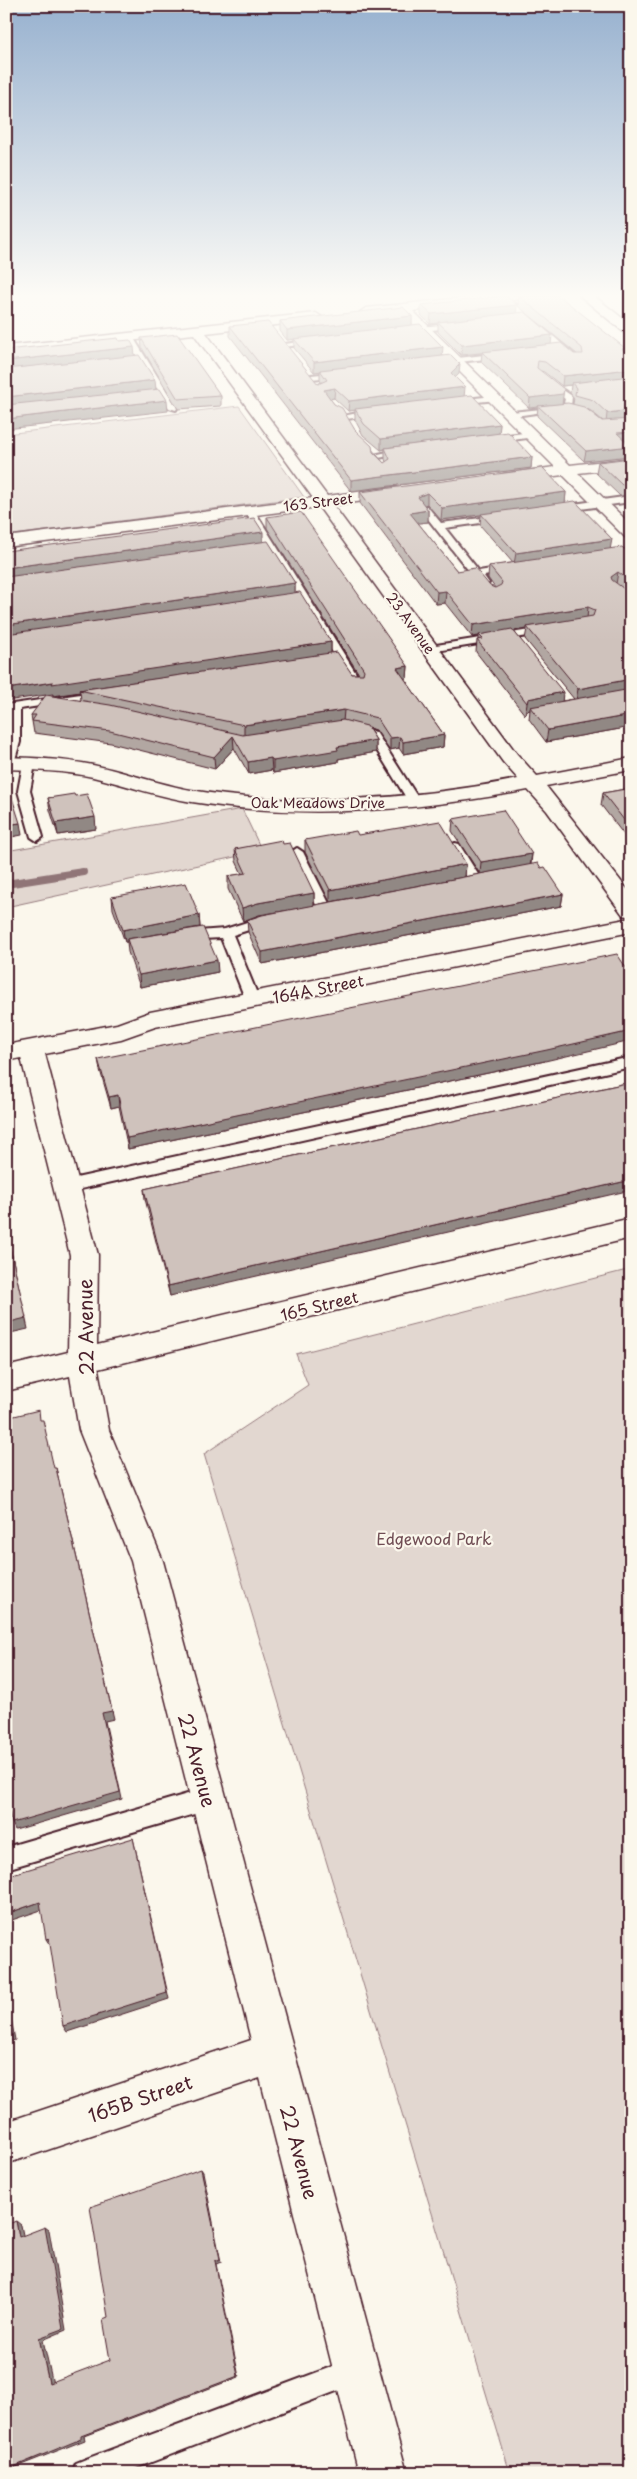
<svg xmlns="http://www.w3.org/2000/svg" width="637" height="2479" viewBox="0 0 637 2479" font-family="'Playpen Sans',sans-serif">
<rect width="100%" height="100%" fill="#fbf7ec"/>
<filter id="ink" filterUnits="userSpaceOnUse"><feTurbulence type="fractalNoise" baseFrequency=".02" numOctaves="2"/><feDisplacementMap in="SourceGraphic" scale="10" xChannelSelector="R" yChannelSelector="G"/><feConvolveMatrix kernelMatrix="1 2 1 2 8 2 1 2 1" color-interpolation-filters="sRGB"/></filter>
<g filter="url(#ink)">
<!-- green -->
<path fill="#e2d7d0" stroke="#967b7e" d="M239,406L304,497L6,536V434Z
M242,809L262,851L6,907V851Z
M631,1269V2473H510L204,1454L308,1385L296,1354Z"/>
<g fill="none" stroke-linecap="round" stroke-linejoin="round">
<!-- stream -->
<path stroke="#907477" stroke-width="8" d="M6,884L83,872"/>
<defs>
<path id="service" d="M510,304H516L576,356V360H570L510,308Z
M460,323H463V327L410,332L406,330L410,328Z
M126,335L133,337L177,408L176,410L169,408L125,337Z
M316,339L320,341L319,343L283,347L279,345Z
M502,353L506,355L505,357L440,364L436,362L440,360Z
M341,372L345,374L344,376L311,379L307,377L311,375Z
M545,378L572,396L571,407L585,410V414L564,409L508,417V413L511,412L563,407L565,399L542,382L541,380Z
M494,396H497V400L456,404L452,402L456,400Z
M377,409L381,412L380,414L347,419L343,416Z
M531,432L534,433V437L492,443L488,440L492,437Z
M405,448L408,449V453L378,458L374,455Z
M631,496V502L559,512L554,509L559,506Z
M421,506H427L441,523L505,515V519L502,520L445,528L479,571L509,566L512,567V571L484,576L489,583L480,585L421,510Z
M249,507L254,510L362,683L361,685L357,686L352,683L244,510Z
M631,549V555L605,558L600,555L605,552Z
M548,627L553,630L552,632L430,652L425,649L430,646Z
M101,691L105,692V696L20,709V742L14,763L6,766L8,711H6V705Z
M360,728L376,732L420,801L418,804H410L368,736L354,731Z
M29,760L35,764L30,791L43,837L37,841L31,837L18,791L23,764Z
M455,843L459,844L481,879L480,882L475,883L470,882L449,847Z
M297,848L303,852L332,909L330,912L325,913L318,909L291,852Z
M269,915L276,919L274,922L233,935L260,1001L253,1006L246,1001L221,938L184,940L177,936L184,932L225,929Z
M631,1057V1067L67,1192L61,1190L59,1186L61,1182L67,1180Z
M208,1788L216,1791L219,1799L216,1807L208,1810L6,1869V1847Z
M355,2358L365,2361L368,2371L365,2381L355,2384L123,2473H72L76,2463L86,2459Z"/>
<path id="minor" d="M489,295H529L523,299L413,311L570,465L631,458V467L578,473L631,525V539L625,537L563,475L508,482L503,480L500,477L503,474L555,467L400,312L366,316L360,312L366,308Z
M316,313L322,317L320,320L206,333L327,496L396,487L401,489L404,492L401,495L396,497L333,505L517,754L537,776L631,758V770L546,786L631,894V917L623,915L547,811L528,790C418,811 303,820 192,802C159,797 126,785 93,777C64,771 35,770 6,769V757C35,758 64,759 93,765C126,772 158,784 191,790C295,808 415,799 518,779L503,762L319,507L6,547V537L313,498L194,334L6,354V346Z
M631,918V932L155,1027L121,1039L45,1054L98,1255L97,1345L631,1218V1238L98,1369L109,1430L163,1561L407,2473H359L260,2078L6,2164V2122L251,2040L131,1561L79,1430L70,1376L6,1391V1367L68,1352L70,1255L21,1058L6,1061V1045L117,1024L150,1012Z"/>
<path id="secondary" d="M579,295H593L631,325V335L626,334Z"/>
</defs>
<!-- service casing -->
<use href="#service" stroke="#4a1f2b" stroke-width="4"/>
<!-- minor casing -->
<use href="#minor" stroke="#4a1f2b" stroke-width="3"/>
<!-- secondary casing -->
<use href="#secondary" stroke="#4a1f2b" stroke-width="3"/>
<!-- service -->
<use href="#service" fill="#fbf7ec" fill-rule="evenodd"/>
<!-- minor -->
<use href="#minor" fill="#fbf7ec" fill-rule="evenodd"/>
<!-- secondary -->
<use href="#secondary" fill="#fbf7ec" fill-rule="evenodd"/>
</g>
<!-- wall -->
<path fill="#b2a7a2" stroke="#4a1f2b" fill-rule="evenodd" d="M519,296L625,351L631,442H627L629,456L584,461L537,416L538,407L529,408L481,362L482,353L461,355L438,332V323L430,324L421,315V305L517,313L551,344L574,354H577L518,306ZM541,371L544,372L562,386L571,385L570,393L574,398L573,404L562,403L563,400ZM587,409L591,411L603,421H602Z
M412,316V325L459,374L455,378L464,396L500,424L499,434L532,457L531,468L351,491L230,336V326L318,384L321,382L320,380V371L314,372L294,348V339L287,340L280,331V321ZM334,398L348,411L355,410V420L363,435L381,450L385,449V459L386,462L384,463L355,430L330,399Z
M141,338L221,396V406L178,409L142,348Z
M631,458V506L629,504L630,495L620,496L596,473L598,462Z
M360,492H566L565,502L611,549L631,555V727L546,742L529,719L530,710L527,711L525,715L476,652L477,640H479V636L472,637L445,603L436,604L360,503ZM427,504L441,520L481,515L480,525L513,563L489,566L488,578L495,588L490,586L457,571L418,523L428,522V510L424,505ZM527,629L525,639L574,699L562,701L514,631Z
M267,517L408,666L407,678H404L444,735L443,747L403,754L399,748L390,750L376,730L369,728L376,740V752L338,759V762L273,773L272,770L249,774L234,748L215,769L111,743L34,733L31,715L81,700L80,692L53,696V694L263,542L295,583V592L331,642V652L352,674H359L267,528Z
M631,788V844L601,805L603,793Z
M75,796L96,829L58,835L50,810L48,798Z
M453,819L532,854L531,865L541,868L563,894L561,906L262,964L248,932L247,920L262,915L243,921L228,889V876L242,874L236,861L235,849L283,844L314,893V905L480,874L452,831Z
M305,840L466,864L465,877L330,902L305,852Z
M112,897L199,915L200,927L218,972L140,987L128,952L127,942H125L113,909Z
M98,1059L545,1061L128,1149L119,1106L111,1108L100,1070Z
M631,1082L170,1296L145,1199L144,1189Z"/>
<!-- shaded-wall -->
<path fill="#918884" stroke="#4a1f2b" d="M517,305L516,315L438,322V323L430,324L431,314Z
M412,316V326L287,340V330Z
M552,335L551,345L461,355L462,345Z
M134,347L135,356L6,371V361Z
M443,347L442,357L314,372V362Z
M460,364L459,374L450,383L451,373Z
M631,369V379L572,383L571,385L562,386L563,376Z
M155,380L156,390L6,407V397Z
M465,387L464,398L348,411L349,401Z
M335,388L334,398L324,400V390Z
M564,389L562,404L538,406V407L529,408L530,398Z
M167,400L168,411L6,429V419Z
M631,410V420L606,423L607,413Z
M500,424L499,434L385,448V449L381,450V439Z
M631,432V442L615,444L617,433Z
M631,446L629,456L584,461L586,451Z
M532,457L531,468L351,491V480Z
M566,492L565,504L441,520L442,508Z
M427,493V504L417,508L418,497Z
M428,510V522L410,524V513Z
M263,532V544L6,579V568Z
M612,539L610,550L514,564L516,553Z
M618,572L616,584L609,588L611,577Z
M295,583V595L6,637V625Z
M446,591L445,603L436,604L437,592Z
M588,607L587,619L527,627V629L481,636L479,635V636L472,637L473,625Z
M331,642V654L79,690L80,692L53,696V694L6,701V689Z
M408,666L407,678L397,679V668Z
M631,679V691L576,701L578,689Z
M563,692L562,704L530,707V710L527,711L525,715L527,703L528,699Z
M344,710L343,722L244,737V725Z
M631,715V727L546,742L548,730Z
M444,735L443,747L403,754V742Z
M233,736L234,748L215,769L214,757Z
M400,737L399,748L390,750V738Z
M376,740V752L338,759V762L273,773V761L337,747Z
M271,758L272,770L249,774L248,762Z
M95,817L96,829L58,835L56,823Z
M20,823L22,835L6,838V825Z
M532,854L530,866L480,874L481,862Z
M466,864L465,877L330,902V890Z
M314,893V906L259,915L243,921L242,908L258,903Z
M563,894L561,906L262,964V952Z
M199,915L200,927L127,939V942H125L123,930Z
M217,960L218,972L140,987L139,975Z
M631,1031V1041L545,1061L128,1149L127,1138Z
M118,1095L119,1106L111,1108L109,1097Z
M631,1180V1190L170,1296L168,1286Z
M6,1228L28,1329L6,1334Z
M56,1468L114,1719L105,1721L122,1799L15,1830L12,1823L102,1713Z
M9,1810L13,1818L6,1820V1811Z
M133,1838L169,1999L67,2032L63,2026Z
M40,1902L44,1909L6,1922V1914Z
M49,1938L52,1944L50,1945L46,1939Z
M6,1990L15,2040L6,2043Z
M201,2169L203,2172L221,2262L216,2264L239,2377L84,2436L85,2440L6,2471V2470L81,2436L215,2261Z
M16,2221L21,2225L24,2240L19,2237Z
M45,2227L49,2230L66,2330L43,2340L53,2384L49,2383L39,2338Z"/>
<!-- building -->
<path fill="#cfc2bc" stroke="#4a1f2b" d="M527,295H558L625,348L622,349L631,356V369L563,376L545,362L538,361L537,368L564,389L563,394L530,398L482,352L561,343L574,354H583L582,348L519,296Z
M506,296L517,305L431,314L421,305Z
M403,307L412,316L287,330L280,321Z
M525,312L552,335L462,345L438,322Z
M268,322L318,384L327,380L320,370L451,355L460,364L451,373L465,387L349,401L335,388L324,390L334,404L342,408L355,430L372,446L373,452L384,463L390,459L385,448L508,432L532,457L351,480L230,326Z
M420,324L443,347L314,362L294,339Z
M177,334L221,396L178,399L141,338Z
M118,338L119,341L130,340L134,347L6,361V350Z
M139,355L155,380L6,397V369Z
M631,376V410L607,413L593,400L575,395L576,388L572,383Z
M160,389L167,400L6,419V405Z
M472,395L500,424L381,439L364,424L355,409Z
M568,403L584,407L602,421L631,419V432L617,433L631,446L586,451L538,406Z
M631,458V484L622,485L598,462Z
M543,468L566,492L442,508L427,493L418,497L428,510L410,513L457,571L475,568L490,586L495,588L501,585L502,582L489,566L622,547L631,555V582L618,572L611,577L612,580L631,594V679L578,689L527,627L593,616L595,610L588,607L473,625L446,591L437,592L360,492Z
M575,501L612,539L516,553L481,514Z
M301,512L408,666L397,668L444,735L403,742L400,737L390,738L377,718L344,710L244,725L79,690L337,652L352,674H363L364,670L267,517Z
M254,518L263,532L6,568V551Z
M268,541L295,583L6,625V577Z
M300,592L331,642L52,684L53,682L6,689V634Z
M512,629L563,692L528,699L527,703L477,640L483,639L479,635Z
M631,689V715L548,730L530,707Z
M46,695L110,705L243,735L343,720L367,726L376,740L337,747L338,750L273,761L271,758L248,762L233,736L214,757L110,731L32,721L36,715H31Z
M6,779L20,823L6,825Z
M631,788V829L603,793Z
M74,794L75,796L87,794L95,817L56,823L48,798Z
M503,810L532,854L481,862L453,819Z
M440,821L466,864L330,890L305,840L356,831L358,835Z
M282,840L283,844L290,843L314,893L258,903L242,908L228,876L246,873L235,849Z
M538,863L541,868L545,867L563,894L262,952L247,920L262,915Z
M186,883L199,915L123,930L112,897Z
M203,927L217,960L139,975L127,939Z
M617,954L631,975V989H628L631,994V1031L547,1050L127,1138L118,1095L109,1097L98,1059Z
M631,1082V1180L168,1286L144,1189Z
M6,1230L26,1318L6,1323Z
M39,1410L40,1420H43L54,1468H56L112,1711L102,1713L120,1792L12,1823L9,1810L6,1811V1418Z
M133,1838L167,1993L63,2026L49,1938L46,1939L40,1902L6,1914V1876Z
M6,2008L11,2035L6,2036Z
M201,2169L220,2259L215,2261L238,2376L81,2436V2439L6,2470V2225L16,2221L19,2237L45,2227L63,2329L39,2338L49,2383L110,2360L103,2319L108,2317L90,2207Z"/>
</g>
<!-- sky -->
<linearGradient id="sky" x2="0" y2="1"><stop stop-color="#97b1cf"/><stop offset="0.46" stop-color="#fdfbf6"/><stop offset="1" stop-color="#fdfbf6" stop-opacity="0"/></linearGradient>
<rect width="637" height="642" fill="url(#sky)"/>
<g text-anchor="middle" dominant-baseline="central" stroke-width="4.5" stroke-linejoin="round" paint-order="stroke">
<!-- far-street labels -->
<g font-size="14" fill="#4a1f2b" stroke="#fbf7ec">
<text transform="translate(318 502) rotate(-7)">163 Street</text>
<text transform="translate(411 623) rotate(54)">23 Avenue</text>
<text x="318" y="802">Oak Meadows Drive</text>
</g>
<!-- street labels -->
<g font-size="16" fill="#4a1f2b" stroke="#fbf7ec">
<text transform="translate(318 988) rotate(-11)">164A Street</text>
<text transform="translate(319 1305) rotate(-14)">165 Street</text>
</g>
<!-- park labels -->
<g font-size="16" fill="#704d54" stroke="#fbf7ec">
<text x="434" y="1538">Edgewood Park</text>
</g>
<!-- near-street labels -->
<g font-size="19" fill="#4a1f2b" stroke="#fbf7ec">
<text transform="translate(85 1327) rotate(-91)">22 Avenue</text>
<text transform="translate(198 1760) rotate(75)">22 Avenue</text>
<text transform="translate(140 2098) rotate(-19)">165B Street</text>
<text transform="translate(300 2152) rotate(75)">22 Avenue</text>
</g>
</g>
<!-- margin -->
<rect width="637" height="2479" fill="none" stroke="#fbf7ec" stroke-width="25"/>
<rect x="12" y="12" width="612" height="2454" fill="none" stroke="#4a1f2b" stroke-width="2" filter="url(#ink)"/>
</svg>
